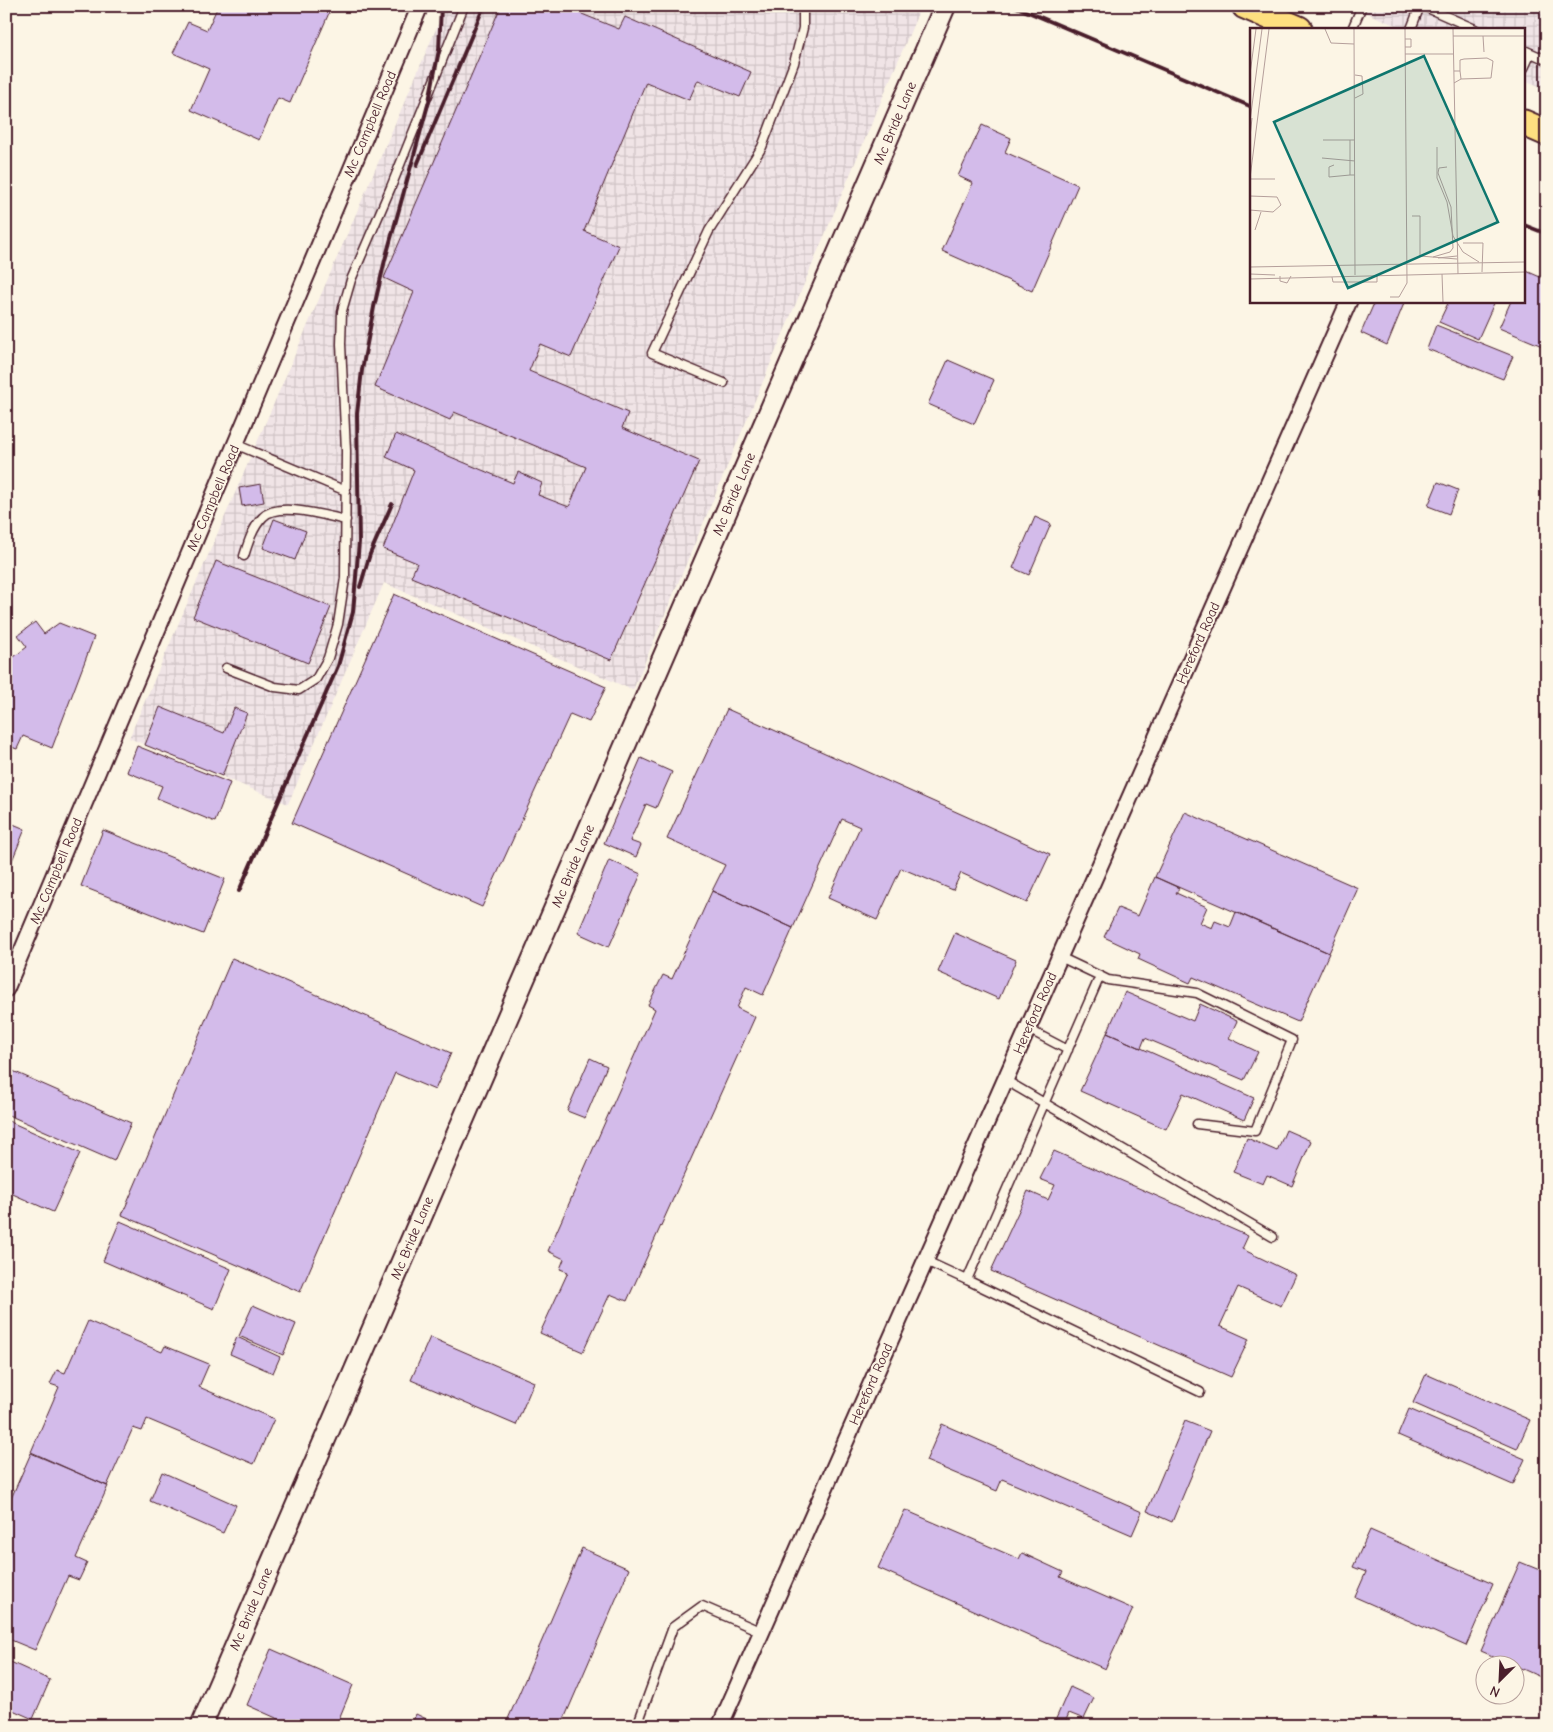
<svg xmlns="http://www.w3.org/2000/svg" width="1553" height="1732" viewBox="0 0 1553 1732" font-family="'Comic Neue',sans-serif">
<defs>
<pattern id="industrial-grid" width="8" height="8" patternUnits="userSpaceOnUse" patternTransform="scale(1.25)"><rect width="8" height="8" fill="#f0e4e6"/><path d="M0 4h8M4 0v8" fill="none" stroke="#cfc3c5"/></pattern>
</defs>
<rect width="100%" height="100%" fill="#fcf5e5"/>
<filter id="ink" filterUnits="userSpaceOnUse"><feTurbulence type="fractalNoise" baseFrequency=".02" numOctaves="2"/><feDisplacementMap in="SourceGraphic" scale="10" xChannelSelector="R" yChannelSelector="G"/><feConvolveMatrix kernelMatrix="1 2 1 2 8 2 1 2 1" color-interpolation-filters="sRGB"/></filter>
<g filter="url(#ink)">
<!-- industrial -->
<path fill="url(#industrial-grid)" d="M446,6H908L919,11L633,690L384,583L288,804L129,738Z
M1351,6H1547V89L1524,80V29H1404Z"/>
<!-- building -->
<path fill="#d3bbea" stroke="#4a1f2b" d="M218,6H332L290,103L278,98L259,140L191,110L209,69L173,53L188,22L207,30Z
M501,6H562L619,29L625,17L751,72L740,97L698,80L689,100L646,82L584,231L619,246L571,357L540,344L529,371L628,413L622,428L699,461L611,660L411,577L417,563L383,549L414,470L386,457L396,434L513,483L518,472L542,483L538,495L569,507L586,467L454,412L450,420L375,387L414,292L384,278Z
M982,125L1011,138L1005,152L1078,185L1032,291L942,251L973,183L958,176Z
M1524,270L1547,280V348L1499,328L1511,301H1524Z
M1375,301H1405L1387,345L1361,333Z
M1449,301H1495L1478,339L1439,322Z
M1436,325L1513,356L1503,379L1427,349Z
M948,360L994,380L974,424L928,404Z
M1438,482L1458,490L1449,514L1428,506Z
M261,484L264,502L242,506L239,488Z
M1035,517L1051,524L1029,575L1013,568Z
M274,519L306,531L295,560L263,548Z
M216,561L331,607L308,663L193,617Z
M394,594L606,687L589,722L570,714L482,907L292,823Z
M35,622L44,634L59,623L94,637L52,748L23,736L17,749L6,745V739L9,731L6,730V663L27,647L18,635Z
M160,707L224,733L234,708L247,713L222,776L145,745Z
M727,709L1050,854L1027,903L961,873L953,890L901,868L877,920L828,898L860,827L842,819L793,928L712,891L725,865L667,839Z
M137,746L230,783L215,822L157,798L162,786L127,772Z
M641,758L672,772L656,808L646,804L630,841L641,845L636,857L604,843Z
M1185,812L1358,888L1329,953L1155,877Z
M6,821L25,829L9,868L6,866Z
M103,830L225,879L203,934L81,886Z
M609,860L641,874L609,947L578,933Z
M1155,877L1179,888L1176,893L1207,907L1200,923L1212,928L1215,921L1230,927L1236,912L1329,953L1298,1022L1193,977L1190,983L1138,959L1140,954L1104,937L1118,908L1138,916Z
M712,891L793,928L763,995L746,987L737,1008L755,1017L627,1301L610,1294L583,1352L540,1333L568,1272L560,1269L564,1259L548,1251L655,1009L648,1005L663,975L672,979Z
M955,933L1016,960L999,999L938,972Z
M232,958L451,1053L435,1090L395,1073L300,1292L122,1215Z
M1125,992L1193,1021L1200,1004L1237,1021L1229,1038L1258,1052L1244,1080L1145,1038L1141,1048L1107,1033Z
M1107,1033L1254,1098L1244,1120L1183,1093L1166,1129L1080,1091Z
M590,1058L607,1066L585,1118L567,1111Z
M6,1068L131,1123L114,1161L6,1114Z
M6,1120L80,1153L53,1212L6,1191Z
M1286,1130L1311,1141L1292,1186L1267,1175L1263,1184L1233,1172L1247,1138L1277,1151Z
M1054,1151L1248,1236L1242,1249L1296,1275L1281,1306L1238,1287L1220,1326L1249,1339L1231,1377L991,1271L1028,1191L1048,1200L1055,1185L1040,1179Z
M120,1221L231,1269L214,1309L103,1261Z
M253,1305L296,1324L283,1355L239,1336Z
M88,1321L162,1352L165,1346L209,1364L199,1387L274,1419L254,1464L147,1419L142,1431L133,1428L107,1486L31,1452L59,1387L50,1384L57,1370L65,1373Z
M237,1337L280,1357L273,1373L230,1354Z
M430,1337L534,1382L516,1425L411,1380Z
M1426,1374L1530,1420L1517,1449L1413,1403Z
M1409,1409L1525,1459L1513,1485L1398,1435Z
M1185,1421L1210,1431L1172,1522L1147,1511Z
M942,1424L1142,1512L1132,1535L1002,1479L997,1491L926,1461Z
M31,1453L108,1486L76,1558L87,1563L79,1580L68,1576L35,1650L6,1638V1510Z
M162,1472L236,1505L223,1533L150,1501Z
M905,1510L1019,1559L1022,1553L1063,1572L1060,1577L1133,1609L1105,1669L878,1568Z
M1370,1530L1493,1584L1466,1646L1355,1597L1366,1572L1353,1567Z
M582,1548L629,1569L561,1726H505Z
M1520,1562L1547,1573V1680L1516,1666V1664H1511L1481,1651Z
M271,1649L353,1685L336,1726H294L247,1705Z
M6,1660L50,1680L33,1719L6,1707Z
M1070,1687L1094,1698L1084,1719L1069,1713L1064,1725L1055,1721Z
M416,1714L439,1725V1726H411Z"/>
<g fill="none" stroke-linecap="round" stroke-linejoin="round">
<defs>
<path id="service" d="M1423,6L1475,29
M1352,29L1362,6
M1411,29L1420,6
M1524,50L1547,60
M1524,68L1531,53
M724,383L652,353L709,231L762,147L794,63L803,28V6
M235,444L346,491
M244,556C248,543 253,527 263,517C278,501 326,516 346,520
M226,668L275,687L299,690L316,679L328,658L338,624L345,578L346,451L341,344L342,311L351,280L391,187L464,6
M1100,976L1108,980L1197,993L1292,1040L1255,1131L1197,1124
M1028,1029L1068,1050
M1005,1080L1273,1237
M926,1261L967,1280L1100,976L1060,957
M967,1280L1200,1392
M637,1726L673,1627L702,1606L762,1632"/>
<path id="minor" d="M6,989L420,6
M720,1726L1349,301"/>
<path id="tertiary" d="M201,1726L945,6"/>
<path id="primary" d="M1245,6L1299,29
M1524,123L1547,133"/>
</defs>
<!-- service casing -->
<use href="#service" stroke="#4a1f2b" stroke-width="11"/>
<!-- minor casing -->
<use href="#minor" stroke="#4a1f2b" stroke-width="19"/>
<!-- tertiary casing -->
<use href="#tertiary" stroke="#4a1f2b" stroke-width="24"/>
<!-- primary casing -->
<use href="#primary" stroke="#4a1f2b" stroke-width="29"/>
<!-- service -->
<use href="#service" stroke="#fcf5e5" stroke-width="8"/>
<!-- minor -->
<use href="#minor" stroke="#fcf5e5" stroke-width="15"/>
<!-- tertiary -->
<use href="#tertiary" stroke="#fcf5e5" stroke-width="20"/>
<!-- primary -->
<use href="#primary" stroke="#fedf80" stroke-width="25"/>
<!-- rail -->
<path stroke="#4a1f2b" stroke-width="4" d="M1014,6L1252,107
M417,165L484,6
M1524,225L1547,234
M360,587L370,554L392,504
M239,891L338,666L353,612L359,542L357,414L362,370L374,307L385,260L429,101L439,50L441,6"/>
</g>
</g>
<g text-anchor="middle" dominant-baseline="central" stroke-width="4" stroke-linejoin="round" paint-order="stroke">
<!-- street labels -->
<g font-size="14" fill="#4a1f2b" stroke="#fcf5e5">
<text transform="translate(895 123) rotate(-67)">Mc Bride Lane</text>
<text transform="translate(370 124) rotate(-67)">Mc Campbell Road</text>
<text transform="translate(734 494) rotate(-67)">Mc Bride Lane</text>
<text transform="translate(213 498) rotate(-67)">Mc Campbell Road</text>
<text transform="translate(1198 643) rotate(-66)">Hereford Road</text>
<text transform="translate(573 866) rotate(-67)">Mc Bride Lane</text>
<text transform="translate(56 871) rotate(-67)">Mc Campbell Road</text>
<text transform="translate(1035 1013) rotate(-66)">Hereford Road</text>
<text transform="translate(412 1238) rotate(-67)">Mc Bride Lane</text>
<text transform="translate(871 1384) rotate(-66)">Hereford Road</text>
<text transform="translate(251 1609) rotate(-67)">Mc Bride Lane</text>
</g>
</g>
<!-- overview -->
<g transform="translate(1250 28)">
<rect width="275" height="275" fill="#fcf5e5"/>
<path fill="none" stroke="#b59f9b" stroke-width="1" d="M75,1L81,15L104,16M104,1L105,247M203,1L208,246M203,8H275M233,8L234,24M155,11H161V19H155M155,26H203M204,43H210L211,51L204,55M210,43V32L214,31L237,30L243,33L241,50L211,51M0,46L6,1M105,47L112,48L113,66L105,70M0,93L12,1M0,109L2,90M73,112H100M105,112H100V147H105M187,119V150L197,174L203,208L213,224L229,234M72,130L105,133M84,137L79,139V149L100,147M0,150L19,1M0,151H25M0,168L27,169L31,177L23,184L0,182M162,188H170V228L207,231M5,202L11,184M213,215H233L232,244M183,229L200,224L203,220L201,179L188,145L189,140L197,139M188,230L207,228M0,239L275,234M0,246L25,247M192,246L193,274M30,248V253L37,255L41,248M82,249L83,254H127V247M0,251L275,244M140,269H149L157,255L155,1"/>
<path fill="#0f766e" fill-opacity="0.15" stroke="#0f766e" stroke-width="2.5" d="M174,28L248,194L98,260L24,94Z"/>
<rect width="275" height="275" fill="none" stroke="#4a1f2b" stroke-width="2.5"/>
</g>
<!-- margin -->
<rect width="1553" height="1732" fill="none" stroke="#fcf5e5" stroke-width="25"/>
<rect x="12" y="12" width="1528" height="1707" fill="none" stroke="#4a1f2b" stroke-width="2" filter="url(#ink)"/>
<!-- north arrow -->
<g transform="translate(1500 1680) rotate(204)"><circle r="24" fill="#fcf5e5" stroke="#b59f9b"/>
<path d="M0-4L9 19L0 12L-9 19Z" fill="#4a1f2b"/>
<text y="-8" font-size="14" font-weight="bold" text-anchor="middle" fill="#4a1f2b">N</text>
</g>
</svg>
